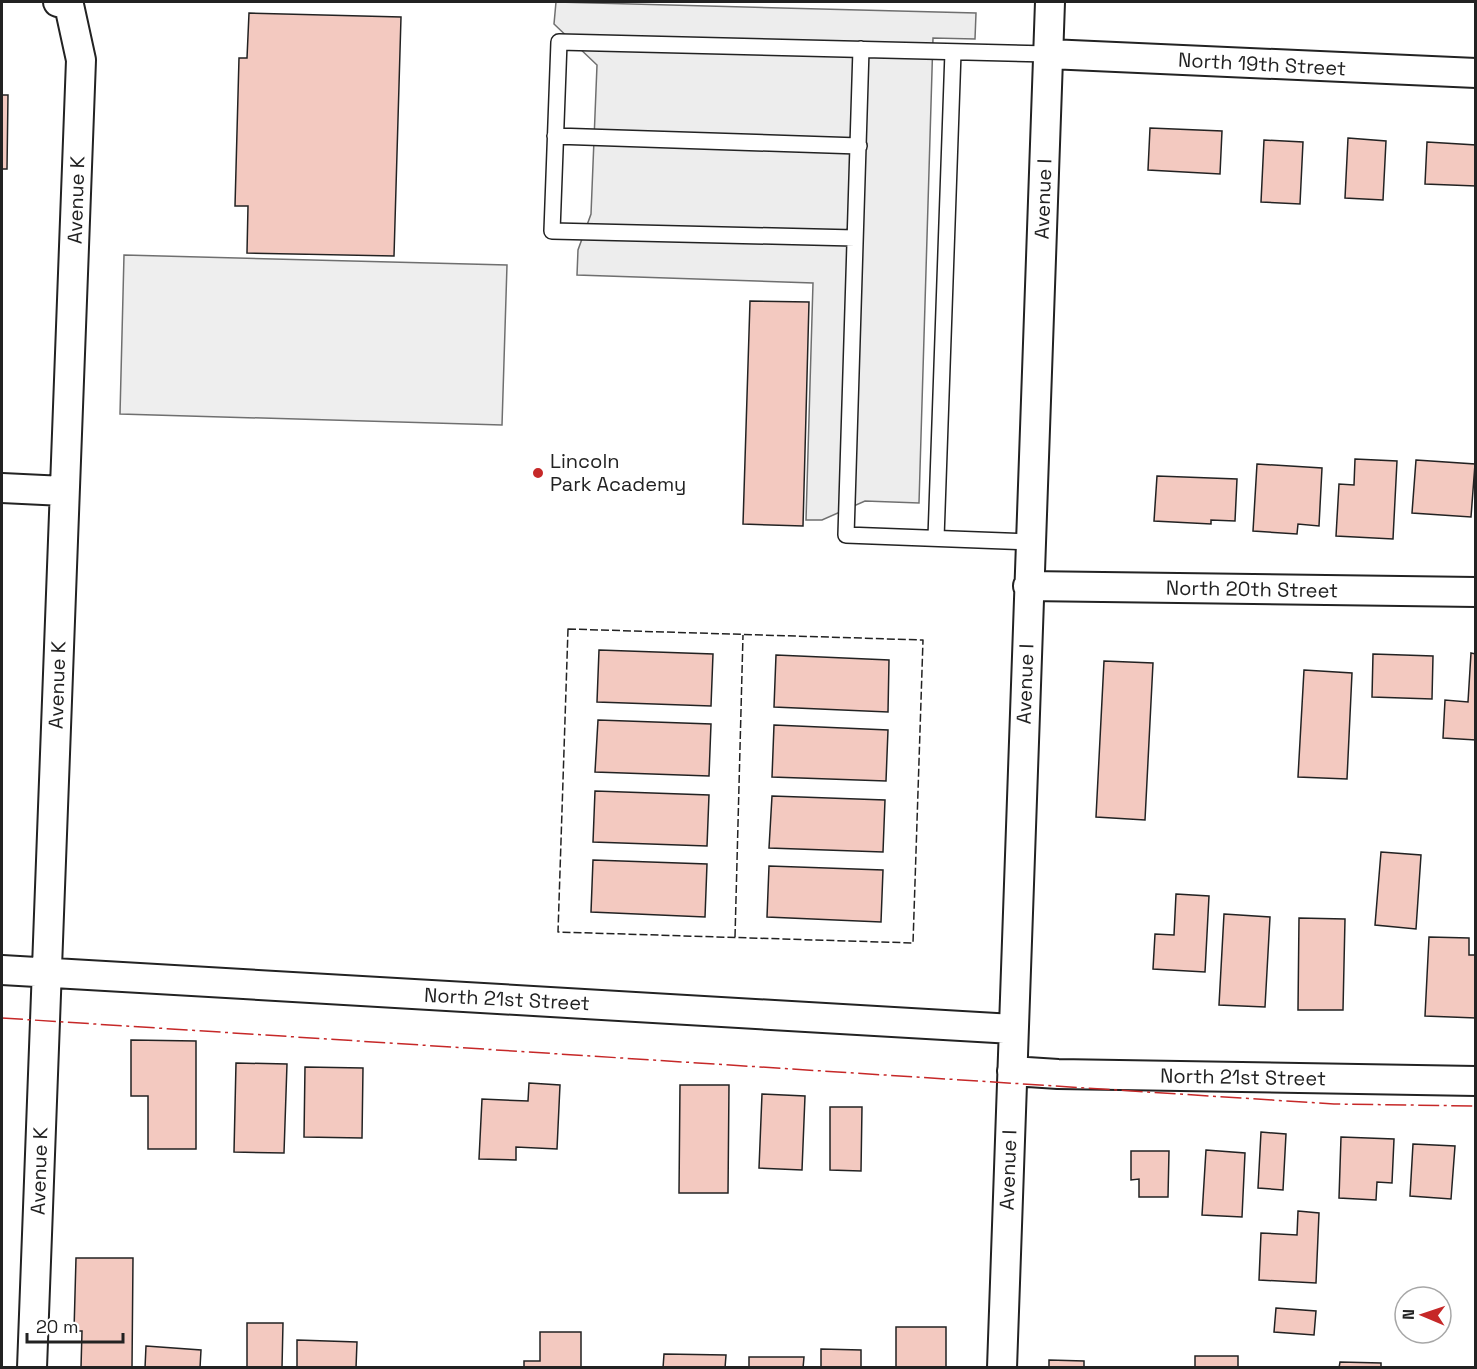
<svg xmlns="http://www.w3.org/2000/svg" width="1477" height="1369" viewBox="0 0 1477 1369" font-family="'Space Grotesk',sans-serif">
<rect width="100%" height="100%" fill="#fff"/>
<!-- green -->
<path fill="#eee" stroke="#6f6f6f" stroke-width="1.5" d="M124,255L507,265L502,425L120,414Z"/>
<!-- parking -->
<path fill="#ededed" stroke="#6f6f6f" stroke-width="1.5" d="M556,2L976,13L975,39L933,38L919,503L865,501L822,520H806L813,283L577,275L578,250L591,214L597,65L554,24Z"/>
<!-- building -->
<path fill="#f3c9c0" stroke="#222" stroke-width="1.5" d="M249,13L401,17L394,256L247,253L248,206H235L239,58H247Z
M2,95H8L7,169H2Z
M1150,128L1222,131L1220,174L1148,170Z
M1348,138L1386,141L1383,200L1345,198Z
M1264,140L1303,142L1300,204L1261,202Z
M1427,142L1476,145V186L1425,184Z
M750,301L809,302L803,526L743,524Z
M1355,459L1397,461L1393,539L1336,536L1339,484L1354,485Z
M1416,460L1475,464L1471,517L1412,513Z
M1257,464L1322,468L1319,526L1298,524L1297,534L1253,531Z
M1157,476L1237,479L1235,521L1211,520V524L1154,521Z
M599,650L713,654L711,706L597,702Z
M1471,653L1476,654V740L1443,738L1445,700L1468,702Z
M1373,654L1433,656L1432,699L1372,697Z
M776,655L889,660L888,712L774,707Z
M1104,661L1153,663L1145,820L1096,817Z
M1304,670L1352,673L1347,779L1298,777Z
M598,720L711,724L709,776L595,772Z
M774,725L888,730L886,781L772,777Z
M595,791L709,795L707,846L593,842Z
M772,796L885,800L883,852L769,848Z
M1381,852L1421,855L1416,929L1375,925Z
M593,860L707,864L705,917L591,912Z
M769,866L883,870L881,922L767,917Z
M1176,894L1209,896L1205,972L1153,969L1155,934L1174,935Z
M1224,914L1270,917L1265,1007L1219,1005Z
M1299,918L1345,919L1343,1010H1298Z
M1429,937L1469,938V955H1476V1018L1425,1016Z
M131,1040L196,1041V1149H148V1096H131Z
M236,1063L287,1064L284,1153L234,1152Z
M305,1067L363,1068L362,1138L304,1137Z
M529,1083L560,1085L557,1149L516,1147V1160L479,1159L482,1099L528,1101Z
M680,1085H729L728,1193H679Z
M762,1094L805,1096L802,1170L759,1168Z
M830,1107H862L861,1171L830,1170Z
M1261,1132L1286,1134L1283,1190L1258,1188Z
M1341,1137L1394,1139L1392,1183L1377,1182L1376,1200L1339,1198Z
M1413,1144L1455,1146L1451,1199L1410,1196Z
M1206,1150L1245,1153L1242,1217L1202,1215Z
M1131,1151H1169L1168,1197H1139V1179L1131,1180Z
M1298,1211L1319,1213L1316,1283L1259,1280L1261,1233L1297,1235Z
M76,1258H133L132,1368H81L82,1331H74Z
M1276,1308L1316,1311L1314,1335L1274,1332Z
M247,1323H283L282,1368H247Z
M896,1327H946V1368H896Z
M540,1332H581V1368H524V1361H540Z
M297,1340L357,1342L356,1368H297Z
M146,1346L201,1350L200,1368H145Z
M821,1349L861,1350V1368H821Z
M664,1354L726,1355L725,1368H663Z
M1195,1356H1238V1368H1195Z
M749,1357H804L803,1368H749Z
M1049,1360L1084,1361V1368H1049Z
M1340,1362L1381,1363V1368H1339Z"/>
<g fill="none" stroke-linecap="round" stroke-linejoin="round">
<defs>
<path id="lane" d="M861,49L846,535L1030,542
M555,136L859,146
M855,238L552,231L559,42L1049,54
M936,538L953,52"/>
<path id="street" d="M1049,54L1476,73
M2,488L64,491
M1028,586L1476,592
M2,970L1013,1029
M1012,1071L1058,1074L1476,1081
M32,1368L81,60L69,5L58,2
M1002,1368L1050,2"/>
</defs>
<!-- lane casing -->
<use href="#lane" stroke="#222" stroke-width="18"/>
<!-- street casing -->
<use href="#street" stroke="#222" stroke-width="32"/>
<!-- lane -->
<use href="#lane" stroke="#fff" stroke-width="15"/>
<!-- street -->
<use href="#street" stroke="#fff" stroke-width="28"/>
<!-- fence -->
<path stroke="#222" stroke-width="1.5" stroke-dasharray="8 3" stroke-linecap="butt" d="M568,629L923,640L913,943L558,932Z
M735,937L743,635"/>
<!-- power -->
<path stroke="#c62828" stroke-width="1.5" stroke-dasharray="21 4.5 3 4.5" stroke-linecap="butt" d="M2,1018L1334,1104L1476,1106"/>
</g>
<!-- markers -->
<circle fill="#c62828" stroke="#fff" stroke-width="2" cx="538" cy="473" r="6"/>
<g text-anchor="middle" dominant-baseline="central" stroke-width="4.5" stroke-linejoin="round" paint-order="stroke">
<!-- street labels -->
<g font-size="20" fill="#222" stroke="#fff">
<text transform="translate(1262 64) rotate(3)">North 19th Street</text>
<text transform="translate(1043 199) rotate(-88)">Avenue I</text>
<text transform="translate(76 200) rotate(-88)">Avenue K</text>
<text transform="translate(1252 589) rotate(1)">North 20th Street</text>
<text transform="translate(1025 684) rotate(-88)">Avenue I</text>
<text transform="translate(57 685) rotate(-88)">Avenue K</text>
<text transform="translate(507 999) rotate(3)">North 21st Street</text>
<text transform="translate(1243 1077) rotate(1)">North 21st Street</text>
<text transform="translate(1008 1170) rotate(-88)">Avenue I</text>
<text transform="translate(39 1171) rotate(-88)">Avenue K</text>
</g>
<!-- poi labels -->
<g font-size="20" fill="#222" stroke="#fff" text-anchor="start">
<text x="550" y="461">Lincoln<tspan x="550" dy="23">Park Academy</tspan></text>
</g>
</g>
<!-- border -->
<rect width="1477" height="1369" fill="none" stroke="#222222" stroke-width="6"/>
<!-- north arrow -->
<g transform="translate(1423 1315) rotate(272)"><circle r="28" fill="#ffffff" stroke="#a7a7a7" stroke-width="1.5"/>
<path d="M0-4.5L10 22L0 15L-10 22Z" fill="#c62828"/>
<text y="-9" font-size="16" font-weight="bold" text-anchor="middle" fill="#222222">N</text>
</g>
<!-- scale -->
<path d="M27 1333v9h96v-9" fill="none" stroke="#222222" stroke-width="3"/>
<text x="36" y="1333" font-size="18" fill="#222222" stroke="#ffffff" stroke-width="4.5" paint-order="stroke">20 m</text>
</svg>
